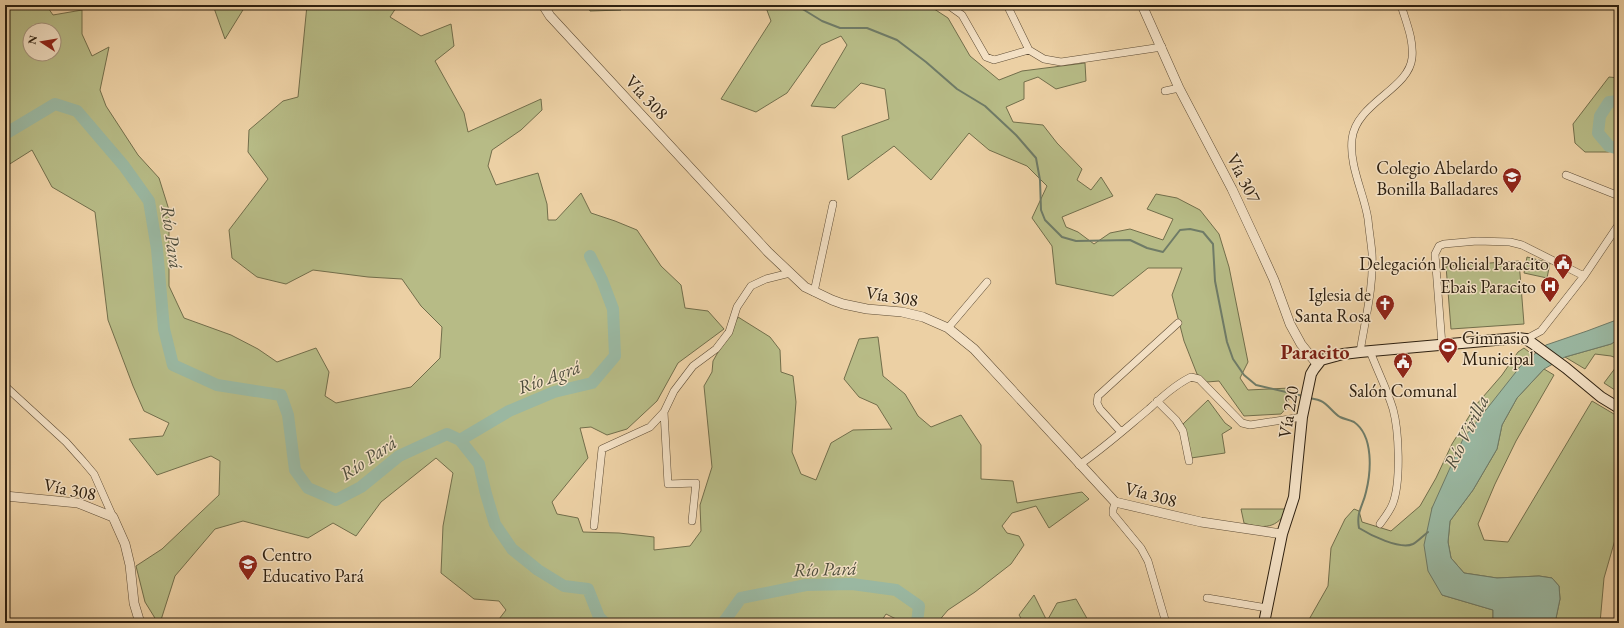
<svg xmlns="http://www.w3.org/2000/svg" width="1624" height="628" viewBox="0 0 1624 628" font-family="'EB Garamond',serif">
<rect width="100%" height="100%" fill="#ecd0a4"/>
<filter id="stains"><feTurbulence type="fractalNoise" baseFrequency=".005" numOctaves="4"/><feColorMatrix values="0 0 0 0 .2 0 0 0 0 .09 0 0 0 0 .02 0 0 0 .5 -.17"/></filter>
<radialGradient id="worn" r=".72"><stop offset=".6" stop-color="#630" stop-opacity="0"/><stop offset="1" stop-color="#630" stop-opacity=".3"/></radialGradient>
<!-- green -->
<path fill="#b7bb86" stroke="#726e4b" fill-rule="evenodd" d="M5,5H46L53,15L82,10V34L92,56L109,47L100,90L106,106L138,155L159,178L169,210V286L184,318L231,335L258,349L277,362L316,348L329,372L325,396L336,403L411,387L440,358L442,327L421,306L402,279L368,277L313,270L286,284L257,277L232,258L229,230L268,179L248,152L249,130L283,101L298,97L307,5H398L390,17L421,36L451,24L454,46L435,61L464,113L468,132L541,99L542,110L521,130L492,150L488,166L496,185L538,173L547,204L548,220H556L581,193L591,213L615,221L637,230L661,266L681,285L685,308L708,311L724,329L678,363L657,401L627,429L607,435L591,427L580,428L588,458L552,502L557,514L578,518L583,532L619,533L654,537V550L690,546L701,531L700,505L712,467L704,386L712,372L713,361L738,317L770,337L780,350L781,372L793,376L796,402L792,452L801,474L816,480L831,443L853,430L892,429L877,405L859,397L844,379L859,339L878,337L883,376L905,394L918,416L931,427L961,415L981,445V479L1013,481L1017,503L1082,492L1089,499L1049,528L1036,506L1012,513L1002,526L1007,533L1019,536L1024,545L1011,564L975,592L948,610L937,623H895L896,619L886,614L880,623H850L848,621L845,623H496L506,610L499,601L474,599L441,573L443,526L453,473L436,458L381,502L356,536L333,523L308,538L243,521L215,529L175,576L160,623H158L145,602L136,566L162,549L219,495L220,461L211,456L157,475L129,439L163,436L169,423L144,411L133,386L108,320L95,212L52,187L32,150L5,167ZM30,30H54V54H30Z
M209,5H246L225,39L214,8Z
M587,5H624L621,10L590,11Z
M765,5H928L948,18L970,56L999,80L1022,71L1085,63L1086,81L1056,89L1038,77L1024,82V99L1006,107L1013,122L1043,125L1057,143L1082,169L1077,180L1091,190L1101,177L1113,196L1062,217L1066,227L1078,232L1094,244L1110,233L1130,229L1163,240L1173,219L1147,209L1156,194L1177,198L1200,210L1219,234L1229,267L1248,362L1240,378L1248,390L1290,388L1288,406L1281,414L1244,416L1219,381L1207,382L1197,374L1184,341L1172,295L1182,268H1148L1113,296L1056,284L1052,246L1032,218L1047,186L1027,166L989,150L969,133L931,180L894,146L848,180L842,136L889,119L885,89L861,83L835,108L811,106L847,45L841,36L821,45L787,93L756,112L721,99L771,21Z
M1609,77L1619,78V150L1608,152H1585L1575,143L1573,124Z
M1527,257L1550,263L1547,278L1524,273Z
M1519,261L1524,324L1451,329L1446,266Z
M1619,339V359L1611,356L1595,354L1585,369L1565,357L1611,344Z
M1524,348L1533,355L1523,363L1432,508L1442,595L1493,610V623H1307L1328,586L1331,548L1345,519L1354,509L1359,511L1362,522L1391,531L1420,506L1436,478L1452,444L1476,405L1502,375L1518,352Z
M1619,363V391L1618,392L1604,383Z
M1544,369L1554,375L1516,441L1495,484L1478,524L1484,540L1508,542L1592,401L1619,417V526L1604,578L1600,623H1555L1560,599L1559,586L1552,578L1539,576L1497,578L1464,573L1451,558L1448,542L1450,521L1473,490L1497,449L1502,425L1517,398Z
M1208,400L1225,423L1232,428L1222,434L1225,453L1191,458L1183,424Z
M1241,509H1287C1278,529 1263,529 1244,523Z
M1034,595L1047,621L1057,603L1076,599L1089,622L1138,620V623H1024L1019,615Z"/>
<!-- water -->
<path fill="#9ab7a1" stroke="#6f7b67" d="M1619,319V325L1613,332H1619V339L1611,344L1565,357L1544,369L1517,398L1502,425L1497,449L1473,490L1450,521L1448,542L1451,558L1464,573L1497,578L1539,576L1552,578L1559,586L1560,599L1555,623H1493V610L1442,595L1428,571L1424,545L1432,508L1463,439L1523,363L1546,345L1587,331Z"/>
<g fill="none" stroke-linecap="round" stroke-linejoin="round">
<!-- stream -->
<path stroke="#6f7b67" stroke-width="2" d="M796,5L822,21L840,28H867L897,40L926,62L957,89L985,106L1016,135L1036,158L1040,180L1041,210L1045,220L1062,237L1076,241L1130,240L1147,248L1163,252L1180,230L1190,229L1203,232L1213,244L1215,281L1227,342L1233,359L1244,375L1256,385L1303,396
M1309,398C1313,399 1317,399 1321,401C1328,404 1333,413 1340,417C1344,419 1350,420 1354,422C1374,436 1371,472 1366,492C1363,506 1356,512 1359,528C1370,535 1400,550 1413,544C1417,542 1424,535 1428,532"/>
<!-- river -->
<path stroke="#9ab7a1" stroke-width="12" d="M1619,101L1609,102L1600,116L1598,133L1609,146L1619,149
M5,134L55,104L77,111L124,166L149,201L157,249L164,329L173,365L217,385L281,395L288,415L295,470L308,488L336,500L361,487L399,456L447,434L460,440L479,464L486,494L495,524L512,549L538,570L564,586L588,589L599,617L605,623
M1597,335L1619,332
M460,440L509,411L554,392L592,383L615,356L613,309L602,280L590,256
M723,623L741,598L806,585L852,584L896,590L919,606L917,623"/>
<defs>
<path id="minor" d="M948,5L962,15L986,57L994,60L1029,50
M1007,5L1029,50L1044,59L1061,62L1162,47
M1165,91L1179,88
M1566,175L1619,196
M814,292L833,204
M948,328L987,282
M1526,339L1541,331L1584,276L1619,224
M1442,345L1435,254L1439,246L1444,244L1477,241L1510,242L1522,245L1584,276
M1370,351C1377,370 1387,389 1393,409C1399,431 1401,481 1393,503C1390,511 1385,517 1380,524
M1360,352C1365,320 1374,286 1372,253C1371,242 1369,230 1368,219C1364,193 1349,166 1352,139C1356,103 1409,89 1412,58C1414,40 1406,22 1401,5
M5,386L66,442L83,461L94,474L113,517
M1157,401L1176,420L1183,431L1189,461
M664,412L668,484L696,483L692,521
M1121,432L1100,409L1097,403L1098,396L1178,323
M1079,465C1104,448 1126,428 1149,409C1162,397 1175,385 1191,377L1199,379L1242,423L1250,425L1302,417
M1115,502L1113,510V514L1141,548L1148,561L1166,623
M594,526L602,449L650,427L664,412L674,391L693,366L716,349L729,332L737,307L751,286L766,279L790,273
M1207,598L1267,608"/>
<path id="tertiary" d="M543,5L550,16L768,252L805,287L832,300L843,304L867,309L902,312L923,317L948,328L974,349L1115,502L1201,522L1282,534
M1142,5L1179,88L1232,189L1259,247L1274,280L1290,324L1301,344L1317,364
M5,496L78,503L113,517L125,544L130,565L134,603L140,623"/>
<path id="secondary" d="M1264,623L1282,534L1294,497L1302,417L1311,374L1314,369L1321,360L1343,354L1360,352L1518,338L1526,339L1532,343L1566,368L1601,397L1619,408"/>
</defs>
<!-- minor casing -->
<use href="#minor" stroke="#5e4c35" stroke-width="8"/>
<!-- tertiary casing -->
<use href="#tertiary" stroke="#5e4c35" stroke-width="10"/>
<!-- secondary casing -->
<use href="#secondary" stroke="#2e2010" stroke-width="12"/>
<!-- minor -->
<use href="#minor" stroke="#f3e0c4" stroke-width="7"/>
<!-- tertiary -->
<use href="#tertiary" stroke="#f3e0c4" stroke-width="9"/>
<!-- secondary -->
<use href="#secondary" stroke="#f3e0c4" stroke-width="10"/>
</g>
<!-- icons -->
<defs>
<symbol id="university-pin" viewBox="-11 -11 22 30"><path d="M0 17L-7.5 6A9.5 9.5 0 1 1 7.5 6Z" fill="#8f2418" stroke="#f3e0c4"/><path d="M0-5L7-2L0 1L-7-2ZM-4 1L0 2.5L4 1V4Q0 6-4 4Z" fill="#fff"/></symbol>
<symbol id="civic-pin" viewBox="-11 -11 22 30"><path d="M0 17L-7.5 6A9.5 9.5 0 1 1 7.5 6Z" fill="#8f2418" stroke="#f3e0c4"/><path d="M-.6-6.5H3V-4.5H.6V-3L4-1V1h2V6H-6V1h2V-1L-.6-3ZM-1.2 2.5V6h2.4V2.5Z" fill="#fff"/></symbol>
<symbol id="hospital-pin" viewBox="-11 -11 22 30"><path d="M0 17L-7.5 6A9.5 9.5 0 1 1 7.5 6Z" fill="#8f2418" stroke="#f3e0c4"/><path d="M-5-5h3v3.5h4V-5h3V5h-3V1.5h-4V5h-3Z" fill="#fff"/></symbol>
<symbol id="church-pin" viewBox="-11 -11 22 30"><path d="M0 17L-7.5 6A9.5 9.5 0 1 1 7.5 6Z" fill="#8f2418" stroke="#f3e0c4"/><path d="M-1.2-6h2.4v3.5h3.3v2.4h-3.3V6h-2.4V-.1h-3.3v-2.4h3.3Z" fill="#fff"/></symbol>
<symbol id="stadium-pin" viewBox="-11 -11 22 30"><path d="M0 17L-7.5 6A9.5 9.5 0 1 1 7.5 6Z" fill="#8f2418" stroke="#f3e0c4"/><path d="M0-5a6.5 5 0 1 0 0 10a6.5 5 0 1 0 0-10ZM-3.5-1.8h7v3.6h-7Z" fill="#fff"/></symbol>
<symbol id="school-pin" viewBox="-11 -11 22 30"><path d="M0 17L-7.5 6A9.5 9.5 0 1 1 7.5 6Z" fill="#8f2418" stroke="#f3e0c4"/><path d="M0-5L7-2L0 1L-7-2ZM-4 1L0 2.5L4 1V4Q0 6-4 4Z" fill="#fff"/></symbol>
</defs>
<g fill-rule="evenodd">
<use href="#university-pin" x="1501" y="166" width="22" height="30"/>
<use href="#civic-pin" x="1552" y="252" width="22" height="30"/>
<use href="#hospital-pin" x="1539" y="275" width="22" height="30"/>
<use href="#church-pin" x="1374" y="293" width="22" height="30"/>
<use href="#stadium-pin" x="1437" y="336" width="22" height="30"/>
<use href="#civic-pin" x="1392" y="351" width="22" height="30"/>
<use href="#school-pin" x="237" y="553" width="22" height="30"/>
</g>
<g text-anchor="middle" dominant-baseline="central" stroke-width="3" stroke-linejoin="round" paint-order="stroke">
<!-- street labels -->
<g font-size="18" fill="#2e2010" stroke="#f3e0c4">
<text transform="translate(647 97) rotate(47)">Vía 308</text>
<text transform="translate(1244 178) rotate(63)">Vía 307</text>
<text transform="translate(892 296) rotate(9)">Vía 308</text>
<text transform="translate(1288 412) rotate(-81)">Vía 220</text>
<text transform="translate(70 489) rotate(11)">Vía 308</text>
<text transform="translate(1151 494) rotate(15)">Vía 308</text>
</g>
<!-- poi labels -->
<g font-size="18" fill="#2e2010" stroke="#f3e0c4" text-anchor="end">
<text x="1498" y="167">Colegio Abelardo<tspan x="1498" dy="21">Bonilla Balladares</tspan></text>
<text x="1549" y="263">Delegación Policial Paracito</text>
<text x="1536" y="286">Ebais Paracito</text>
<text x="1371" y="294">Iglesia de<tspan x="1371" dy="21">Santa Rosa</tspan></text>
<text x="1462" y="337" text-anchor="start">Gimnasio<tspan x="1462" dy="21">Municipal</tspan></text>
<text x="1403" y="390" text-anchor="middle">Salón Comunal</text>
<text x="262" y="554" text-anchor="start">Centro<tspan x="262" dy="21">Educativo Pará</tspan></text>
</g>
<!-- water labels -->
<g font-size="19" font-style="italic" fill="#4e4d3c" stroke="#f3e0c4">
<text transform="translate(172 237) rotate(82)">Río Pará</text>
<text transform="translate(549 377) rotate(-20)">Río Agrá</text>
<text transform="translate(1466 432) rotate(-64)">Río Virilla</text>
<text transform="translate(368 458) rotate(-34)">Río Pará</text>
<text transform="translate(825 569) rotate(-2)">Río Pará</text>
</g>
<!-- quarter labels -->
<g font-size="20" font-weight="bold" fill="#7a1f14" stroke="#f3e0c4">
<text x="1315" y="352">Paracito</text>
</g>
</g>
<!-- margin -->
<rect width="1624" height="628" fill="none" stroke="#ecd0a4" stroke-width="20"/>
<rect x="6" y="6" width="1612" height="616" fill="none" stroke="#2e2010" stroke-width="2"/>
<rect x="10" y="10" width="1604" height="608" fill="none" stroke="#2e2010"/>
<!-- north arrow -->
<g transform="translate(42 42) rotate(282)"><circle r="19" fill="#f3e0c4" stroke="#a4937c"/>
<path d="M0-3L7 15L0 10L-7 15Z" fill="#8f2418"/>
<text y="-6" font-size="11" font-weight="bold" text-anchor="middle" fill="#2e2010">N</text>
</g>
<rect width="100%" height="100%" filter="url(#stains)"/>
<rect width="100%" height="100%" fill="url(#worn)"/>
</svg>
